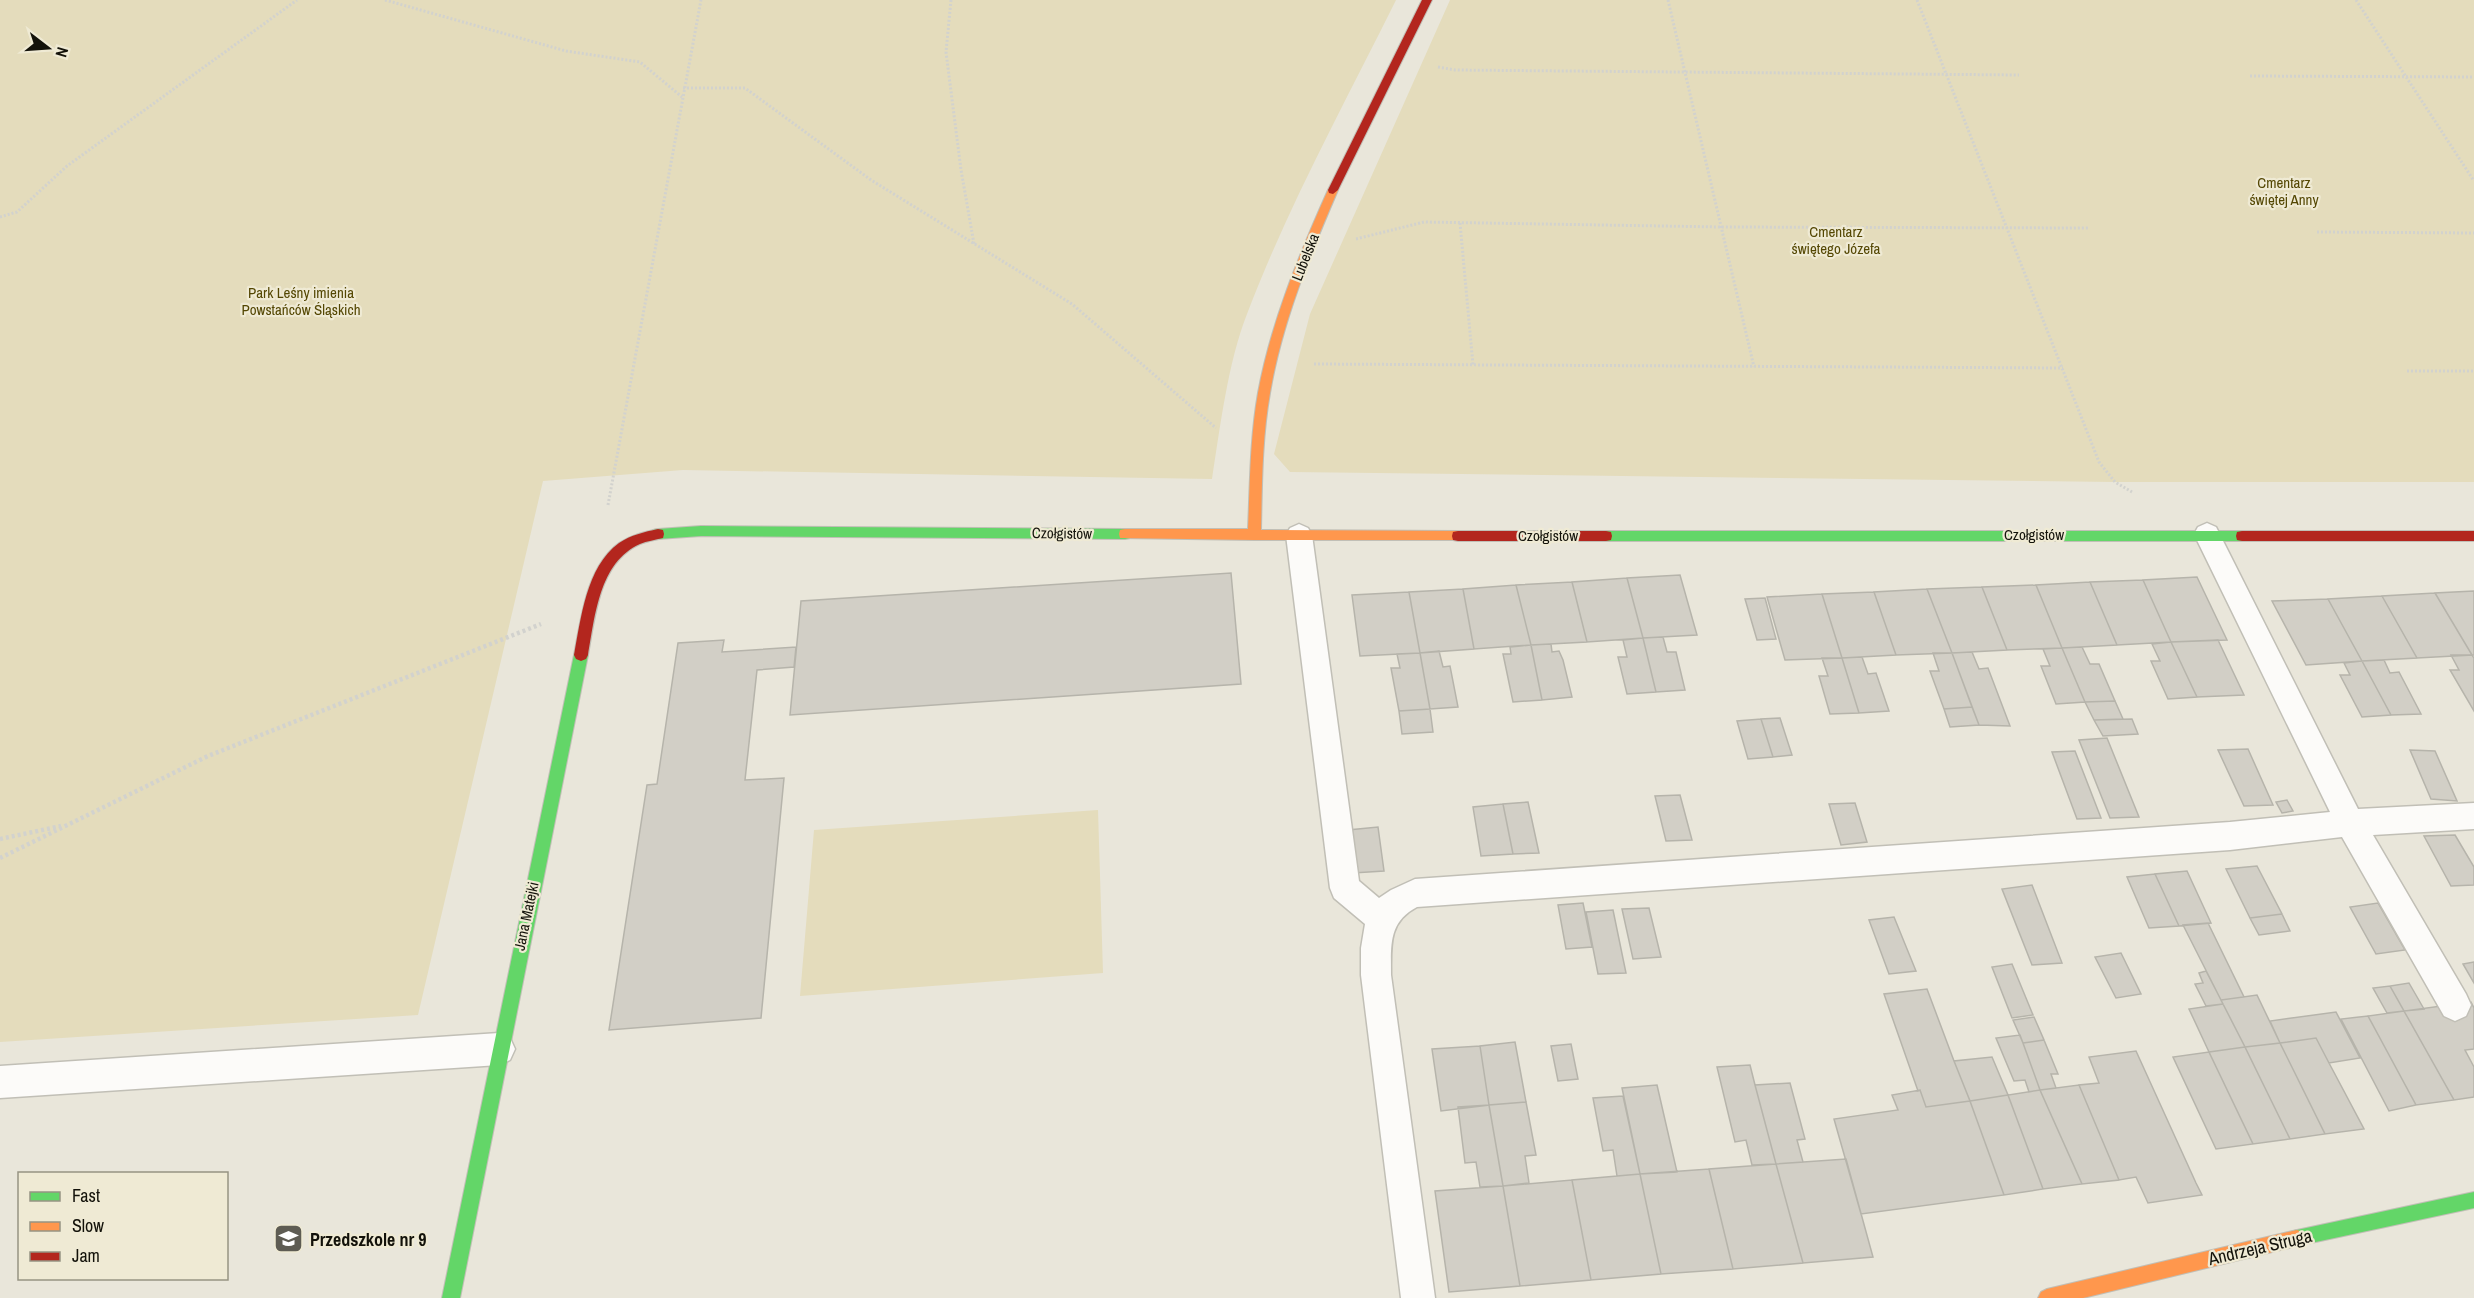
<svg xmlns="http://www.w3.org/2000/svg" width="2474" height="1298" viewBox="0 0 2474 1298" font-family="'Archivo Narrow',sans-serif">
<rect width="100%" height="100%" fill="#e9e6da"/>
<!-- green -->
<path fill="#e4dcbc" d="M0,0H1396C1345,103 1288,206 1247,314C1228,362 1220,428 1212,479L683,470L543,481L418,1015L0,1042Z
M1450,0H2474V482H2115L1290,472L1274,454L1310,314Z
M1098,810L1103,973L800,996L814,830Z"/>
<!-- building -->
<path fill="#d2cfc6" stroke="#b6b4ab" stroke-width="1.5" d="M1231,573L1241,684L790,715L801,601Z
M1680,575L1697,635L1643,638L1627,578Z
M2197,577L2227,640L2171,642L2143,580Z
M1627,578L1643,638L1587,642L1572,582Z
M2143,580L2171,642L2117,645L2090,582Z
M1572,582L1587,642L1531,645L1516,585Z
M2090,582L2117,645L2062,648L2036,585Z
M1516,585L1531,645L1474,649L1463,589Z
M2036,585L2062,648L2007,650L1982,587Z
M1982,587L2007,650L1952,653L1927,589Z
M1463,589L1474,649L1420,653L1409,592Z
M1927,589L1952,653L1896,655L1874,592Z
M2474,591V655H2472L2435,593Z
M1409,592L1420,653L1360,656L1352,595Z
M1874,592L1896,655L1842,658L1822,594Z
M2435,593L2472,655L2417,658L2382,596Z
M1822,594L1842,658L1785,660L1767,597Z
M2382,596L2417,658L2362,661L2328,599Z
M1765,598L1776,639L1757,640L1745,599Z
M2328,599L2362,661L2306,665L2272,601Z
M1663,637L1667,652H1676L1685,690L1656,692L1643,638Z
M1643,638L1656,692L1627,694L1618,657H1627L1623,640Z
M724,640L722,652L796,647L794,667L757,670L745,780L784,778L761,1018L609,1030L647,785L657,784L678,643Z
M2218,640L2244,695L2197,697L2171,642Z
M2171,642L2197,697L2168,699L2151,661H2160L2152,644Z
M1551,644L1552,652L1559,651L1563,660L1572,697L1542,700L1531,645Z
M1531,645L1542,700L1513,702L1503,654H1511L1510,647Z
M2082,647L2090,664H2099L2115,701L2085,702L2062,648Z
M2062,648L2085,702L2056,704L2041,666H2050L2043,649Z
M1439,651L1443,667L1450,666L1458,707L1430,709L1420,653Z
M1972,652L1979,669L1988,668L2010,726L1979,725L1952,653Z
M1420,653L1430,709L1399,711L1391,668H1400L1397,654Z
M1933,653H1952L1972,707L1944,709L1930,671H1939Z
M2451,655H2472L2474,658V711L2450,670H2459Z
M1862,657L1868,674L1876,673L1889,711L1859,713L1842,658Z
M1822,658H1842L1859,713L1830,714L1819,676H1828Z
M2384,660L2390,673L2399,672L2421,714L2391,715L2362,661Z
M2362,661L2391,715L2362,717L2340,675H2350L2344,663Z
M2115,701L2123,719L2094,720L2085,702Z
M1972,707L1979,725L1950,727L1944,709Z
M1430,709L1433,732L1402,734L1399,711Z
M1780,718L1792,755L1773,757L1761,719Z
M1761,719L1773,757L1748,759L1737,721Z
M2132,719L2138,734L2103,736L2094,720Z
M2107,738L2139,817L2110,818L2079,740Z
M2248,749L2273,805L2244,806L2218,750Z
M2410,750L2435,751L2457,801L2431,799Z
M2075,751L2101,818L2077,819L2052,752Z
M1680,795L1692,840L1666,841L1655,796Z
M2287,800L2293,811L2282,813L2276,802Z
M1528,802L1539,853L1513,854L1503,804Z
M1855,803L1867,842L1841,845L1829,804Z
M1503,804L1513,854L1481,856L1473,807Z
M1378,827L1384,871L1353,873L1348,830Z
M2455,835L2474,867V885L2451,886L2424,836Z
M2257,866L2282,914L2250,918L2226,869Z
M2187,871L2211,923L2179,926L2155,874Z
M2155,874L2179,926L2149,928L2127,877Z
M2032,885L2062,963L2032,965L2002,889Z
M1583,903L1592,947L1566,949L1558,905Z
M2378,903L2405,950L2376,954L2350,907Z
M1649,908L1661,957L1633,959L1622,909Z
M1613,910L1626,973L1598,974L1586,912Z
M2282,914L2290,931L2259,935L2250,918Z
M1894,917L1916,971L1889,974L1869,920Z
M2208,923L2244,997L2221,1000L2183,925Z
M2121,953L2141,994L2116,998L2095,957Z
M2474,962V983L2463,964Z
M2012,964L2033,1015L2012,1018L1992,967Z
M2206,971L2221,1000L2223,1004L2206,1006L2195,984L2203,983L2199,973Z
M2409,983L2424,1009L2404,1011L2390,986Z
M2390,986L2404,1011L2387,1013L2373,988Z
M1927,989L1954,1061L1970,1101L1926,1107L1920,1090L1918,1091L1884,994Z
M2257,995L2280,1043L2245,1047L2221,1000Z
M2471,1002L2474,1008V1049L2465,1050L2474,1067V1097L2454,1100L2404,1011Z
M2223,1004L2245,1047L2209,1052L2189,1009Z
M2404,1011L2454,1100L2416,1105L2368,1016Z
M2336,1012L2360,1058L2329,1063L2316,1038L2280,1043L2270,1021Z
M2368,1016L2416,1105L2389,1111L2341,1019Z
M2034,1017L2044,1040L2023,1043L2013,1020Z
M2020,1035L2023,1043L2040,1090L2029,1092L2025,1080L2014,1081L1996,1038Z
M2316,1038L2329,1063L2364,1129L2325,1134L2280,1043Z
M2044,1040L2058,1074H2051L2056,1088L2040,1090L2023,1043Z
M1515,1042L1526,1102L1489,1105L1480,1046Z
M2280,1043L2325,1134L2290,1139L2245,1047Z
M1571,1044L1578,1079L1558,1081L1551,1046Z
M1480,1046L1489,1105L1441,1111L1432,1049Z
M2245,1047L2290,1139L2253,1144L2209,1052Z
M2136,1051L2196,1183L2202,1195L2148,1203L2136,1177L2119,1180L2079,1085L2099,1083L2089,1057Z
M2209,1052L2253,1144L2216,1149L2173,1057Z
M1992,1057L2008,1095L1970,1101L1954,1061Z
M1750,1065L1755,1085L1776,1164L1752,1165L1746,1140L1735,1142L1717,1067Z
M1790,1083L1805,1139L1797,1140L1803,1162L1776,1164L1755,1085Z
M1657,1085L1677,1172L1640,1174L1622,1088Z
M2079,1085L2119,1180L2082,1184L2040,1090Z
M1920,1090L1926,1107L1970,1101L2004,1195L1861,1214L1834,1119L1898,1110L1892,1095Z
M2040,1090L2082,1184L2043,1189L2008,1095Z
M2008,1095L2043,1189L2004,1195L1970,1101Z
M1623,1096L1640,1174L1617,1176L1613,1150L1603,1151L1593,1098Z
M1526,1102L1536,1155L1525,1156L1529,1183L1503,1186L1489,1105Z
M1489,1105L1503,1186L1480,1187L1476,1162L1465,1163L1458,1107Z
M1846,1159L1873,1257L1803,1263L1776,1164Z
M1776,1164L1803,1263L1733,1269L1709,1169Z
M1709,1169L1733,1269L1661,1274L1640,1174Z
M1640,1174L1661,1274L1591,1280L1572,1180Z
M1572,1180L1591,1280L1520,1286L1503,1186Z
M1503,1186L1520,1286L1449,1292L1435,1191Z"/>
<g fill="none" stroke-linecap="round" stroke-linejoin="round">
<defs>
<path id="lane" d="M2207,523L2216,527L2358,809L2474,803V829L2373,835L2466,994L2471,1005L2466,1016L2455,1021L2444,1016L2342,837L2230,850L1417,907C1388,922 1391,946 1391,975L1435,1298H1401L1361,975V948L1365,924L1334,898L1330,888L1286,535L1290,528L1299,524L1308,528L1312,535L1359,881L1379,898L1391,890L1415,879L2230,822L2330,812L2194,534L2198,527Z
M499,1033L510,1038L515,1049L510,1060L499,1065L0,1098V1066Z"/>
<path id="fast" d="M701,526L1125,529L1130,530L1131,534L1130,538L1125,539L701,536L658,539L653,538L652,534L653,530L658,529Z
M1606,531H2242L2247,532L2248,536L2247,540L2242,541H1606L1601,540L1600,536L1601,532Z
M581,649L586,651L588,655L460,1298H442L574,655L576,651Z
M2474,1192V1208L2297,1246L2291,1244L2289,1238L2291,1232L2297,1230Z"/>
<path id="slow" d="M1333,186L1338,190C1310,255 1282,322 1270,393C1262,438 1262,484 1261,530L1458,531L1463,532L1464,536L1463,540H1254L1120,538L1119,534L1120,530L1125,529H1248C1250,484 1250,438 1258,393C1271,322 1299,255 1328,190Z
M2297,1230L2303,1232L2305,1238L2303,1244L2297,1246L2083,1298H2038L2041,1292L2047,1289Z"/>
<path id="jam" d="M1422,0H1432L1338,190L1333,194L1329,193L1328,190Z
M658,529L663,530L664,534L663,538C655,540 647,541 640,544C599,562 595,617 588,655L586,659L581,661L576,659L574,655C581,619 586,567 619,543C631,535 644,532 658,529Z
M1458,531H1606L1611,532L1612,536L1611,540L1606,541H1458L1453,540L1452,536L1453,532Z
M2242,531H2474V541H2242L2237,540L2236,536L2237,532Z"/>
</defs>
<!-- lane casing -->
<use href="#lane" stroke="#c1bfb6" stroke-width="3"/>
<!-- fast casing -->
<use href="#fast" stroke="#c1bfb6" stroke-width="2"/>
<!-- slow casing -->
<use href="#slow" stroke="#c1bfb6" stroke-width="2"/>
<!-- jam casing -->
<use href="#jam" stroke="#c1bfb6" stroke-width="2"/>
<!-- path-far1 -->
<path stroke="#d2d2ce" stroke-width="3" stroke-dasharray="2 2" stroke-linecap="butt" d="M385,0L566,51L640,62L682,97
M951,0L946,52L961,170L974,244
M1668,0L1754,367
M1917,0L2099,462L2115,482L2132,492
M2356,0L2474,181
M1438,67L1455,70L2019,75
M2250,76L2474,77
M683,88H745L871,180L1072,304L1216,428
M0,217L17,212L67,166L297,0
M1460,223L1473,365
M2317,232L2474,233
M1356,239L1424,222L1721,227L2088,228
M1314,364L2063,368
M2407,371H2474
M608,505L701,0"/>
<!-- path -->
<path stroke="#d2d2ce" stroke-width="4.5" stroke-dasharray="3 3" stroke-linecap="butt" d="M0,839L61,826
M0,858L208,756L541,624"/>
<!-- lane -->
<use href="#lane" fill="#fcfbf9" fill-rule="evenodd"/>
<!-- fast -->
<use href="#fast" fill="#63d668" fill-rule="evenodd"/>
<!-- slow -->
<use href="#slow" fill="#ff974d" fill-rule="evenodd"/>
<!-- jam -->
<use href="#jam" fill="#b3261e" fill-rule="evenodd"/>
</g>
<!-- icons -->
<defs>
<symbol id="school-square" viewBox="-11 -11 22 22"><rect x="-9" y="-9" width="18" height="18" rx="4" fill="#5e5c53" stroke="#efead4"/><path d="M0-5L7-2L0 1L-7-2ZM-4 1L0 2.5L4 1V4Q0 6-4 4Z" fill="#fff"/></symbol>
</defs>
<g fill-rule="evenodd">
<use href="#school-square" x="272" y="1222" width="33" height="33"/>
</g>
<g text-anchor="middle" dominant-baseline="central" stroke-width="4.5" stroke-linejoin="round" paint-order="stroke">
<!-- park labels -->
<g font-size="15" fill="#544703" stroke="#efead4">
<text x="2284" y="182">Cmentarz<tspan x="2284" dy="17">świętej Anny</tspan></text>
<text x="1836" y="231">Cmentarz<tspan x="1836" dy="17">świętego Józefa</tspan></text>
<text x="301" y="292">Park Leśny imienia<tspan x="301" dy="17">Powstańców Śląskich</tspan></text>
</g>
<!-- street labels -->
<g font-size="15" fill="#13120a" stroke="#efead4">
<text transform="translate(1305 257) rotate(-68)">Lubelska</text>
<text transform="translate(1062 533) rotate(1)">Czołgistów</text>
<text x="2034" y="534">Czołgistów</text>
<text x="1548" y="535">Czołgistów</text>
<text transform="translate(526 916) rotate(-78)">Jana Matejki</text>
</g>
<!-- near-poi labels -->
<g font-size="18" font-weight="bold" fill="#13120a" stroke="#efead4" text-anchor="start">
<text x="310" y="1239">Przedszkole nr 9</text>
</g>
<!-- near-street labels -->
<g font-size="18" fill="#13120a" stroke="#efead4">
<text transform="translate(2260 1247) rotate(-13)">Andrzeja Struga</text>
</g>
</g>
<!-- legend -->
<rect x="18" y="1172" width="210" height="108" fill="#efead4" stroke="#979483" stroke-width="1.5"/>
<rect x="30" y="1192" width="30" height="9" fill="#63d668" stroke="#979483" stroke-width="1.5"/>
<text x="72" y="1202" font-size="18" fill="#13120a">Fast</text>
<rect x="30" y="1222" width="30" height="9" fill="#ff974d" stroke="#979483" stroke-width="1.5"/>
<text x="72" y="1232" font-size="18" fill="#13120a">Slow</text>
<rect x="30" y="1252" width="30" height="9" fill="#b3261e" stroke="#979483" stroke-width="1.5"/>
<text x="72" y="1262" font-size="18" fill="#13120a">Jam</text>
<!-- north arrow -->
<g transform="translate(48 48) rotate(107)" stroke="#efead4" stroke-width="4.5" paint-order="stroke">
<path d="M0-4.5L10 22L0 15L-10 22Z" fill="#13120a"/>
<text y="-9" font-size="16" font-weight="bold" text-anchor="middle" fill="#13120a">N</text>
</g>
</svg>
